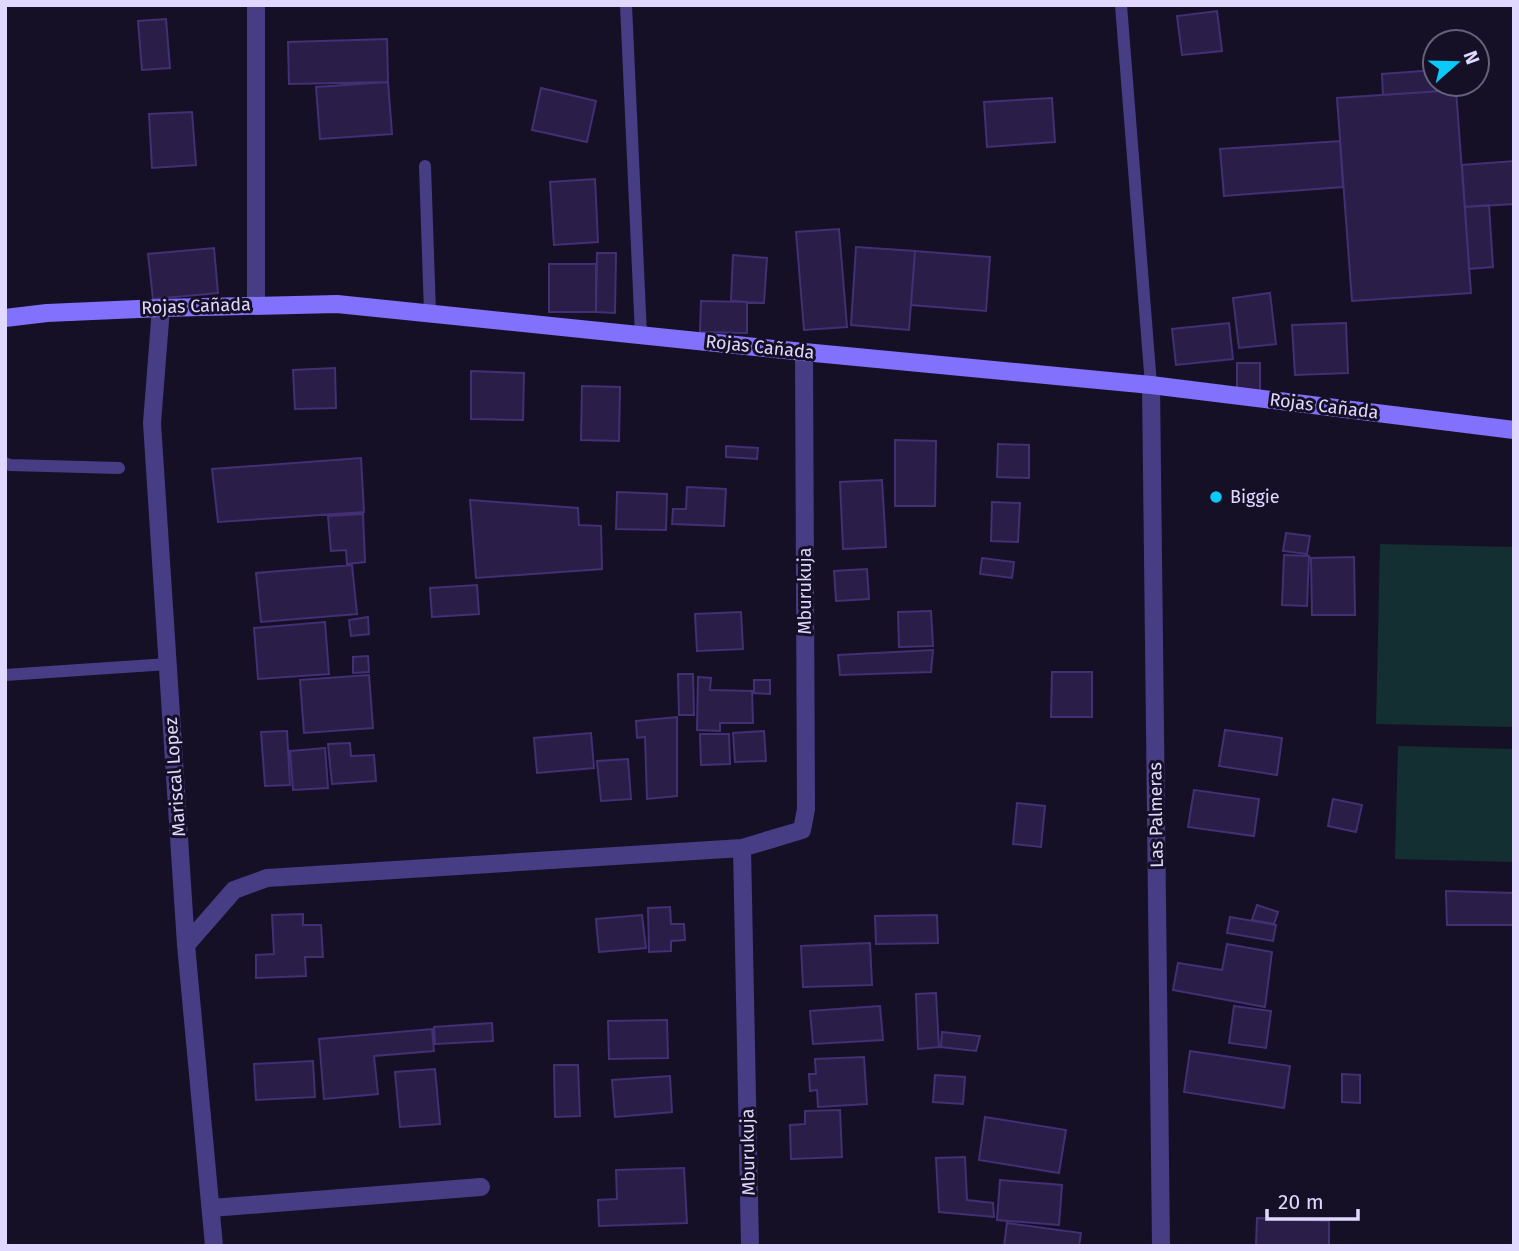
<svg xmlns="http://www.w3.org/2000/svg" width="1519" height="1251" viewBox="0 0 1519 1251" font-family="'Fira Sans',sans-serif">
<rect width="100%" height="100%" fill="#161027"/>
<!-- green -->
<path fill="#132f31" d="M1380,544L1514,547V727L1376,724Z
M1398,746L1514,749V862L1395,859Z"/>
<!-- building -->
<path fill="#2a1d48" stroke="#432f73" stroke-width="2" d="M1217,11L1222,51L1182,55L1177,16Z
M166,19L170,68L142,70L138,21Z
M387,39L388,82L289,84L288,42Z
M1435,70V84H1456V90L1383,95L1382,74Z
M388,82L392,134L320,139L316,87Z
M541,88L596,101L587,142L532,130Z
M1456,90L1471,293L1352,301L1337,98Z
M1052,98L1055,142L987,147L984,102Z
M192,112L196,165L152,168L149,114Z
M1340,141L1343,187L1224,196L1220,149Z
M1514,161V204L1465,207L1462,165Z
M595,179L598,242L554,245L550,182Z
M1489,205L1493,267L1469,269L1465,207Z
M839,229L847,327L804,330L796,232Z
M856,247L915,251L909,330L851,325Z
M214,248L218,293L153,299L148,254Z
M915,251L990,257L986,311L911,305Z
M597,253H616L615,313L596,312Z
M733,255L767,258L764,303L731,301Z
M549,264H596V312H549Z
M1270,293L1276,344L1239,348L1233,298Z
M701,301L747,302V333L700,332Z
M1229,323L1233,359L1176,365L1172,329Z
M1346,323L1348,373L1295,375L1292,325Z
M1237,363H1260V395H1237Z
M335,368L336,408L295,409L293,370Z
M471,371L524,373L523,420L471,419Z
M582,386L620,387L619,441L581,440Z
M895,440L936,441L935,506H895Z
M998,444L1029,445V478L997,477Z
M726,446L758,448L757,459L726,457Z
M361,458L364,512L218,522L212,469Z
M882,480L886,547L843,549L840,482Z
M687,487L726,489L724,526L672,524L673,509H686Z
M617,492L667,494L666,530L616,529Z
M470,500L578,508L579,525L601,526L602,569L476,578Z
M992,502L1020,503L1018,542L991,541Z
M363,514L365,562L347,564L346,550L331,551L328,516Z
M1286,533L1310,536L1307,554L1283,551Z
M1284,555L1309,556L1307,606L1282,605Z
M1354,557L1355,615H1312L1311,558Z
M982,558L1014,562L1012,578L980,574Z
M352,565L357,614L261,622L256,573Z
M867,569L869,599L836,601L834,571Z
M477,585L479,614L432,617L430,588Z
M931,611L933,646L899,647L898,612Z
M741,612L743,649L697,651L695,614Z
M368,617L369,634L351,636L349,620Z
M325,622L329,674L258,679L254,628Z
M933,650L931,672L840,675L838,655Z
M368,656L369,672L353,673V657Z
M1052,672H1092V717H1051Z
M678,674H693L694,715H679Z
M369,675L373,728L304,733L300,680Z
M698,677L711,678L710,690L752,691L753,723H720V731L697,730Z
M754,680H770V694L754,693Z
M677,717V796L647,799L645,737L637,738L636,721Z
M1225,730L1282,738L1277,775L1219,766Z
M287,731L290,785L265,786L261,732Z
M764,731L766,761L735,762L733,733Z
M591,733L594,768L537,773L534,738Z
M700,734H729L730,764L701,765Z
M350,743L351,756L374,755L376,781L332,784L328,744Z
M325,748L328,788L293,790L290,751Z
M628,759L631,799L601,801L597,761Z
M1194,790L1259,799L1254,836L1188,827Z
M1333,799L1362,805L1356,832L1328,826Z
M1017,803L1045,806L1041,847L1013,844Z
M1446,891L1514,893V925H1447Z
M1257,905L1278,912L1274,924L1252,920Z
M670,907L671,924H684L685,940L671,941V951L649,952L648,908Z
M303,914V925H321L323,957H305L306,976L256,978V955L274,954L272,915Z
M642,915L646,948L599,952L596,919Z
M937,915L938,943L876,944L875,916Z
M1230,917L1276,925L1273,941L1227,933Z
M870,943L872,985L803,987L801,946Z
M1227,944L1272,952L1265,1007L1173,990L1178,963L1222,970Z
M936,993L939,1047L918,1049L916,994Z
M880,1006L883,1040L813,1044L810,1011Z
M1234,1006L1271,1011L1266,1048L1229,1043Z
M667,1020L668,1058L609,1059L608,1021Z
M492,1023L493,1041L435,1044L434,1027Z
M432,1029L434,1051L374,1056L378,1094L324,1099L319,1039Z
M942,1032L980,1036L976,1051L941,1047Z
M1190,1051L1290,1066L1284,1108L1184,1092Z
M864,1057L867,1104L818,1107L817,1090L810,1091L809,1074H816L815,1059Z
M313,1061L315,1097L256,1100L254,1064Z
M554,1065H578L580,1116L555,1117Z
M435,1069L440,1124L400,1127L395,1072Z
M1342,1074L1360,1075V1103L1342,1102Z
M935,1075L965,1077L963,1104L933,1102Z
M670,1076L672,1112L615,1117L612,1080Z
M840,1110L842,1157L791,1159L790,1125L805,1124V1111Z
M985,1117L1066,1130L1059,1173L979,1160Z
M965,1157L967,1200L993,1203L994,1217L939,1212L936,1158Z
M684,1168L687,1223L599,1226L598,1200L617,1199L616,1170Z
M1000,1180L1062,1185L1059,1225L997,1220Z
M1257,1218L1329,1221V1246H1256Z
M1007,1223L1081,1233L1079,1246H1004Z"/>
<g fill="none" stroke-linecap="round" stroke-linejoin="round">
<!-- service -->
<path stroke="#463d85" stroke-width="12" d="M626,5L641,335
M1121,5L1151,385
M425,166L430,313
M5,463L10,465L119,468
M5,675L168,664"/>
<!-- minor -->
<path stroke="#463d85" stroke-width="18" d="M256,5V304
M161,308L152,423L186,945L214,1246
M742,848L750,1246
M186,945L234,890L267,878L742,848L802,830L806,809L804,352
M211,1208L481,1187"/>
<!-- tertiary -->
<path stroke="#463d85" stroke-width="18" d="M1151,385L1161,1246"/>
<!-- secondary -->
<path stroke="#8271fc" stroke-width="18" d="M5,318L47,313L161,308L337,304L804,352L1151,385L1514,430"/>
</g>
<!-- markers -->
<circle fill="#09caf9" stroke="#161027" stroke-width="2.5" cx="1216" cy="497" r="7"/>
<g text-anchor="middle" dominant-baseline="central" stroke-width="6" stroke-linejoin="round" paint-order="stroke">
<!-- street labels -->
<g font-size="18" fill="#e0d8fe" stroke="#161027">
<text transform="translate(196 306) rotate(-2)">Rojas Cañada</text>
<text transform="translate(760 347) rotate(6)">Rojas Cañada</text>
<text transform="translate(1324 406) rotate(7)">Rojas Cañada</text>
<text transform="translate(805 591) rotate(-90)">Mburukuja</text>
<text transform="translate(175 777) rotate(-94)">Mariscal Lopez</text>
<text transform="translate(1156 815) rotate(-91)">Las Palmeras</text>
<text transform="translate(748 1152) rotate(-91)">Mburukuja</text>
</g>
<!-- poi labels -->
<g font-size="18" fill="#e0d8fe" stroke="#161027" text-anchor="start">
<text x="1230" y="497">Biggie</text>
</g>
</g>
<!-- border -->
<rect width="1519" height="1251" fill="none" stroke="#e0d8fe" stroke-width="14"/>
<!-- north arrow -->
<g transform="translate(1456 63) rotate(70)"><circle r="33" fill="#161027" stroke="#67607d" stroke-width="2"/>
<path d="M0-5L12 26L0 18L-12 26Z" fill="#09caf9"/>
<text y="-10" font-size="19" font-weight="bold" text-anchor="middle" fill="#e0d8fe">N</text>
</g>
<!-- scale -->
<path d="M1267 1209v10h91v-10" fill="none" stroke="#e0d8fe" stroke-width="3.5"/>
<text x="1278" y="1209" font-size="21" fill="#e0d8fe" stroke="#161027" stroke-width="5" paint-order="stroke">20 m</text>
</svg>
